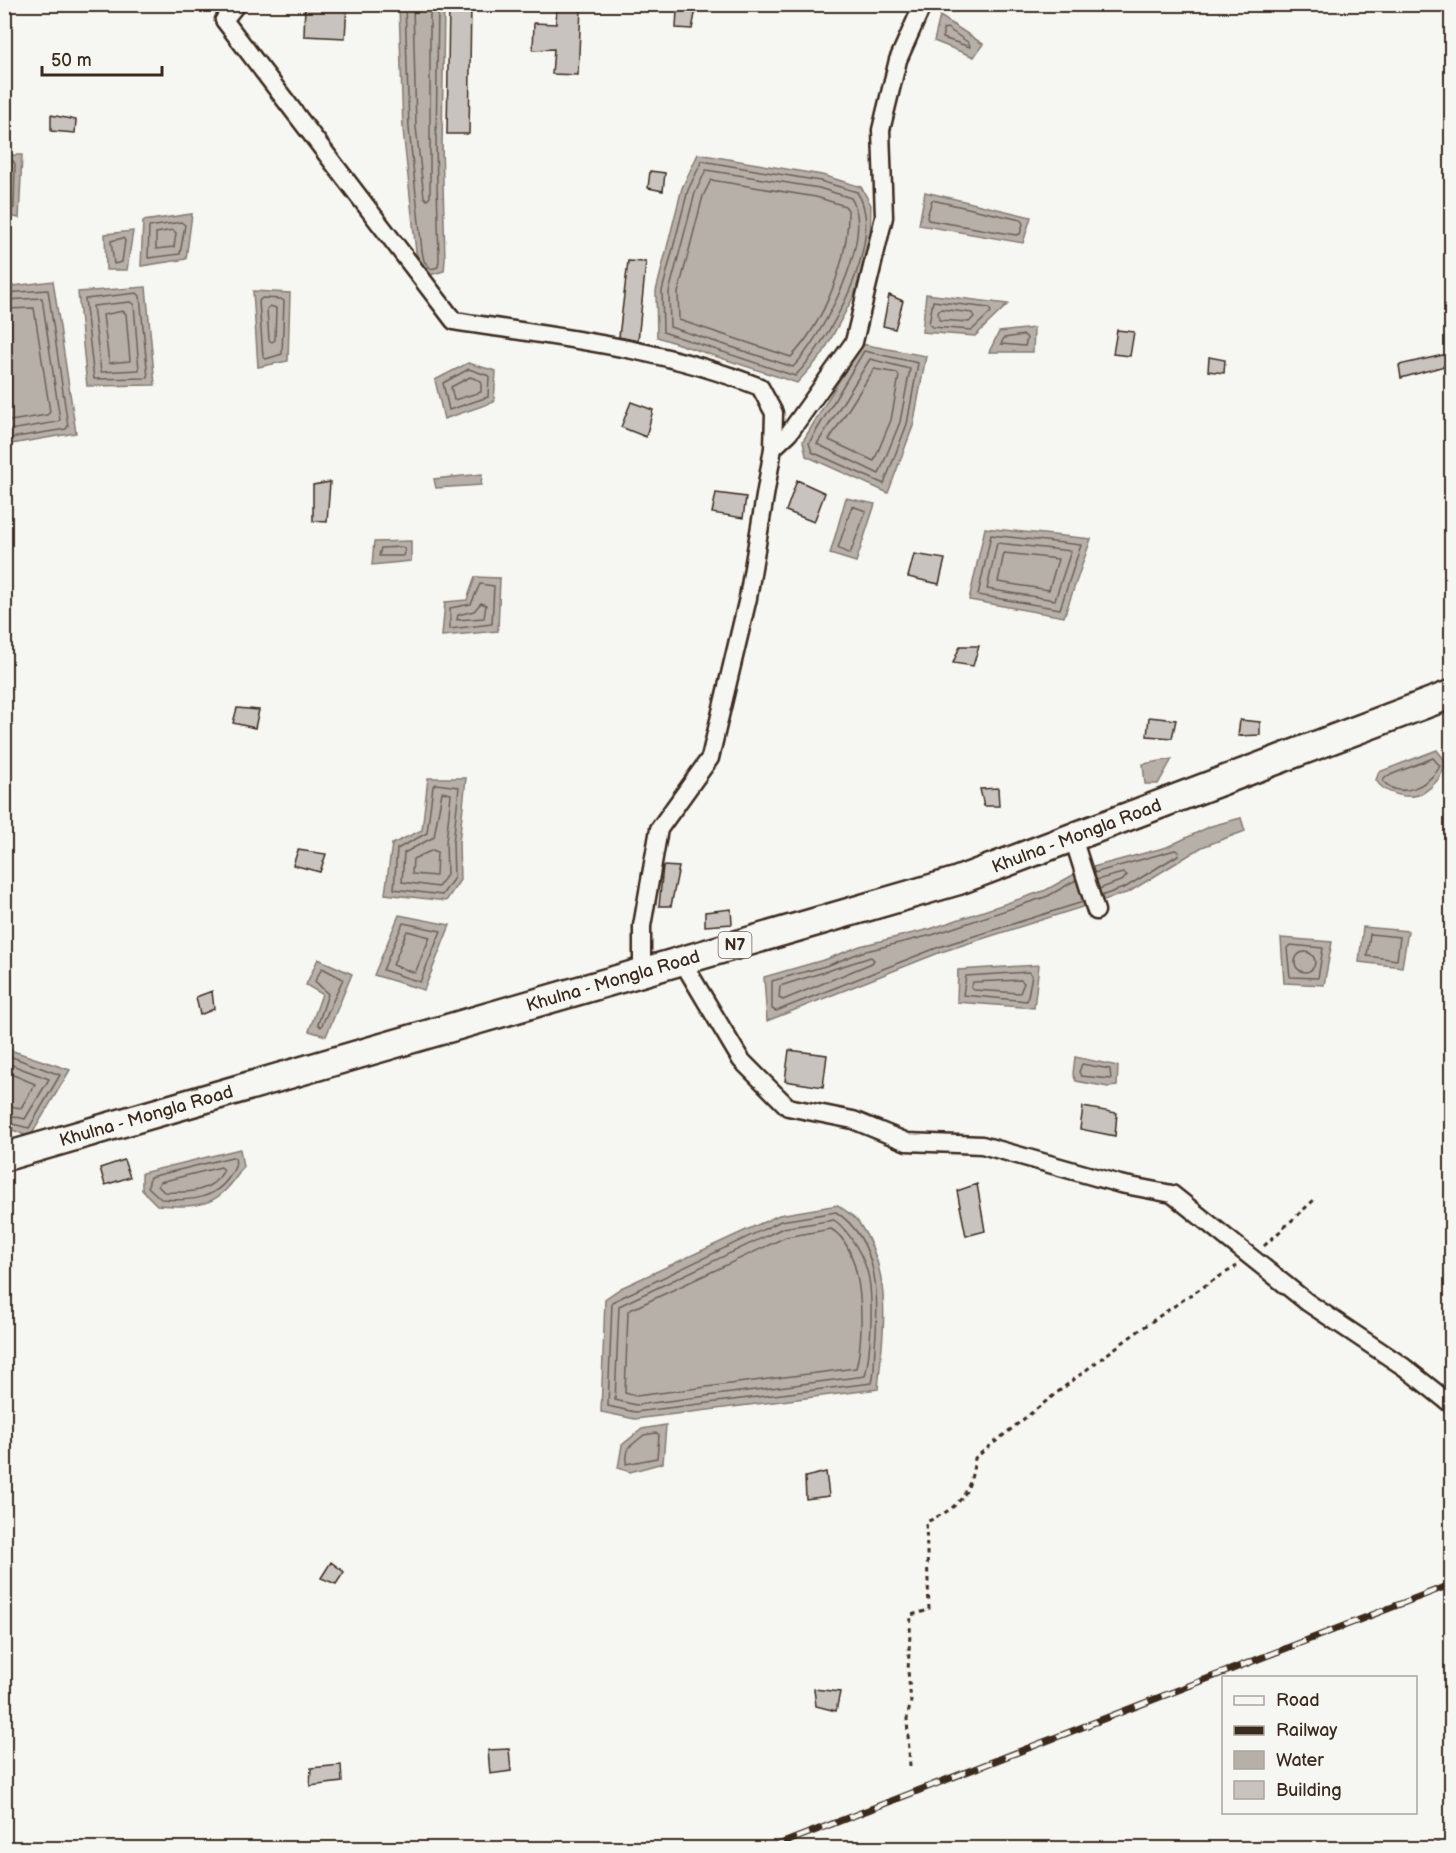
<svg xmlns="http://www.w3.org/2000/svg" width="1456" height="1853" viewBox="0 0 1456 1853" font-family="'Balsamiq Sans',sans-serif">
<rect width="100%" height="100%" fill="#f6f6f2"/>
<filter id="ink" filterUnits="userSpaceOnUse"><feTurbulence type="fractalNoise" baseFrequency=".0167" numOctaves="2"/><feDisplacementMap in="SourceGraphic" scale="12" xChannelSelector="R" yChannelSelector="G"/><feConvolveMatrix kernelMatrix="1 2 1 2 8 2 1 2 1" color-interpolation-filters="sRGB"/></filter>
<g filter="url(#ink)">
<!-- water -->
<path fill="#b6b0a9" stroke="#857a71" stroke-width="1.5" d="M399,5H444L442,145L445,260L444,271L430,275L424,272L416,252L403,129Z
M940,16L983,44L974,57L934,41Z
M698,154L822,175L861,187L871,205L870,243L854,296L822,355L797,383L657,337L656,291L682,188Z
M4,155H22L19,218L5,215Z
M925,192L1031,217L1023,243L919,225Z
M192,214L186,259L141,266L143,221Z
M133,231L127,270H106L105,234Z
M53,281L76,433L5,445V287Z
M146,287L155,385L87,386L78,292Z
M253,291L290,293L288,361L258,367Z
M926,294L1008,304L975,336L922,332Z
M1034,328L1033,352H989L999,332Z
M861,344L926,356L913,426L888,493L806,456L803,441Z
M468,363L496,371L494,402L444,419L435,380Z
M482,474L481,485L436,488L434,479Z
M846,498L875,504L856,562L830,554Z
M985,528L1091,539L1064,617L969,600Z
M411,541V561L372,565L374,542Z
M475,577L500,578L498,631L442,636L445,602L467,600Z
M1437,750L1447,763C1442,775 1435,786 1423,793C1408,801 1383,793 1376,780L1379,772Z
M1172,759L1158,784H1145L1143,764Z
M428,778H466L459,843L460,880L446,901L385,894L392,844L422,830Z
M1241,818L1245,831L1202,847L1129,892L941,952L767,1021L764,977L827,959L860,946L930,929L1046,890L1082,870L1167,847L1211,826Z
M399,915L450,925L424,990L374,975Z
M1363,927L1408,931L1402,967L1359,962Z
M1281,938L1332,942L1324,985L1284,983Z
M318,959L352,974L326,1036L309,1031L322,994L306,985Z
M1039,965L1034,1008L957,1002L958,970Z
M4,1048L70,1070L30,1137L5,1127Z
M1075,1057L1118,1066L1117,1086L1108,1087L1076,1081L1073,1074Z
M240,1149L243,1167C218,1207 202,1208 157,1205L142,1190V1173Z
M838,1205C845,1211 855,1216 859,1223C894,1274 883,1331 878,1389L635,1419L601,1412L605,1299L621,1288L779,1215Z
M666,1425L663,1463L630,1472L618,1468L622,1445L642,1429Z"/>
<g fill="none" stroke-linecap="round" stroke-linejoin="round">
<!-- shore -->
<path stroke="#6c6056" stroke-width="1.5" d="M405,4L409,128L422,251L424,261L431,269L438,267L439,260L436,145L438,4
M413,4L416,127L424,197L427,200L430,197V4
M947,28L969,43L970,47L943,38V29Z
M4,161H13L15,164L14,208L4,210
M702,161L820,181L857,192C888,238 829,342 795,376L663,332L662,291L688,190Z
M706,170L819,188L851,198C877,236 821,339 793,367L670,327L669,292L695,193Z
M711,180L816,197L845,206L848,210C849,258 825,322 791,357L679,320L678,293L703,196Z
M932,200L1021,220L1023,224L1020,234L1016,235L928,220L927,217Z
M181,222L185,225L180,254L148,258L149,227Z
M173,230L176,233L174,247L156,249V233Z
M123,238L125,241L122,262L114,264L111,241Z
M4,293L48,290L68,426L66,429L4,439
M137,293L140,296L148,378L94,379L85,299Z
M262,298L281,299L284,301L282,354L266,359L263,357L259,301Z
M4,300L42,298L60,420L57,422L4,431
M933,301L989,308L991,312L972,330L932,327L929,324Z
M130,302L134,304L139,370L101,372L93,306Z
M270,306L276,308L275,340L272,342L269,340L267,309Z
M4,309L34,308L50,412L47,415L4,422
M941,309L972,313L974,317L969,322L939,320L938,312Z
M123,311L126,314L130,361L109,363L103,315Z
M1024,335L1027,338L1025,346L1001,344L1004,338Z
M864,351L918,363L907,424L884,484L812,452L809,443Z
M870,359L910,369L900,422L879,474L817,444Z
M469,369L489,376L488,397L449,410L443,383Z
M874,369L897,373L899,376L891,420L874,461L829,440Z
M470,377L481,381V392L454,400L451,387Z
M852,506L866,511L850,554L838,548Z
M991,535L1081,545L1060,609L978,595Z
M997,543L1071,551L1055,600L987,589Z
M402,547L405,550L403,556H379L381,548Z
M1004,553L1058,559L1049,590L998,582Z
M480,584L494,586L492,624L450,629V608L471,604Z
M481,603L486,605L484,618L457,620L458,615L474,611Z
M1433,758L1440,766C1430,785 1400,801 1383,781L1385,777Z
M436,784L459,787L453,843L454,878L442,895L394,889L397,849L427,833L433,786Z
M442,792L451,794L446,842L447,875L438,887L402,882L404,853L434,837Z
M433,850L437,852L436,876L412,874L413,859Z
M1094,873L1175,850L1179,852L1178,855L1126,887L1101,896
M1076,880L1048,896L932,935L862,952L829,965L772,981V1009L776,1011L939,947L1083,902
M1096,880L1123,873L1127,875L1123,880L1099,889
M403,923L441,931L420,982L383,970Z
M407,931L430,937L415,973L393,965Z
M1370,934L1400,937L1397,960L1367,956Z
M1290,945L1323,948L1318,978L1290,977L1287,948Z
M1295 962a10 10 0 1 1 20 0a10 10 0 1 1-20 0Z
M871,957L874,960L872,963L783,1000L779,998L780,986Z
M322,968L343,979L321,1027L318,1024L328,994L315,981Z
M1029,972L1032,975L1027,1001L963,995L966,976Z
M1021,980L1024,983L1020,993L974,990L971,988L973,982Z
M4,1054L60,1075L29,1128L4,1122
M4,1062L49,1079L25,1119L4,1114
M1082,1064L1110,1069L1111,1079L1081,1076L1079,1072Z
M4,1071L35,1084L21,1108L4,1105
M232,1157L235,1158C237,1166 234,1169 230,1176C214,1201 187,1201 161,1199L148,1187L150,1177Z
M221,1167L224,1170C212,1193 188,1193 164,1192L158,1186L160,1182Z
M836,1212C880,1241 879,1300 875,1346C874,1358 875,1372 872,1383L635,1412L608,1406L612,1302L781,1221Z
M834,1220C849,1230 866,1260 869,1279C873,1304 871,1352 865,1376L636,1405L615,1400L619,1306L783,1228Z
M831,1229C865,1248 865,1335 856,1368L636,1396L625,1393L628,1311L786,1237Z
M656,1433L659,1435L657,1458L626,1464L628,1448L644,1435Z"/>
</g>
<!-- building -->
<path fill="#c8c3be" stroke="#3b2a1e" stroke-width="1.5" d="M347,4L345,38L304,36L305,5Z
M449,4H471L469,134H447Z
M557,6L581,8L578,75L552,74L554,49L533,50L534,23L556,24Z
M696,9L692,29L676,28L677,10Z
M51,115L76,120L75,133L51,131Z
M650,171L665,173L663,191L648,188Z
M628,261L646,262L638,341L619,337Z
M889,295L903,301L895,329L883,326Z
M1117,330L1134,332L1130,356L1113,354Z
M1452,353V364L1401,378L1399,365Z
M1209,357L1225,360L1224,373L1208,371Z
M631,402L653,410L646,437L621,427Z
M797,480L825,493L814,522L786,511Z
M330,482L327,522L313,521V485Z
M716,493L746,497L743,518L712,513Z
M914,554L945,559L939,584L908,577Z
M960,646H979L973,666L953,663Z
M237,708L259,710L255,728L233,723Z
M1149,717L1176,720L1172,738L1147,736Z
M1240,720L1260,722V735L1238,736Z
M998,788L999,806H984L980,789Z
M298,850L326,854L320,872L293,865Z
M663,866L679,867L671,906H659Z
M731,909L732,924L705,926V912Z
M212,991L214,1009L200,1015L196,997Z
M789,1050L827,1055L823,1087L785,1081Z
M1083,1107L1117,1113L1115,1136L1080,1129Z
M124,1160L130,1177L105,1185L100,1168Z
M977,1184L985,1231L966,1236L957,1191Z
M826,1472L829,1496L806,1499L805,1477Z
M331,1562L344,1572L336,1584L321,1578Z
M814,1689L840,1692L836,1711L816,1706Z
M509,1749L511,1771L490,1774L488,1750Z
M341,1765L342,1782L310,1786L311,1768Z"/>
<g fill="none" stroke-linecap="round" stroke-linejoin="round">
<defs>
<path id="minor" d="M237,4L224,20L454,321C557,337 662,348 760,387L774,413L773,448L789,433L854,342L884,217L881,130L898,60L923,4
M1073,838L1096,911
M682,961L741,1060L788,1107L853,1120L907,1142L982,1145L1120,1184L1172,1194L1307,1302L1404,1367L1452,1405
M642,972V926L659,829L710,758L748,598L773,448"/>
<g id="trunk">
<path id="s1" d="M4,1157L957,881L1452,694"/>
</g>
</defs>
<!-- minor casing -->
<use href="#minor" stroke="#3b2a1e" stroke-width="21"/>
<!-- trunk casing -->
<use href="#trunk" stroke="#3b2a1e" stroke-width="32"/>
<!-- path -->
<path stroke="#3b2a1e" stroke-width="3" stroke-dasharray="4.5 4.5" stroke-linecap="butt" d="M1264,1246L1315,1199
M910,1766L907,1719L911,1701L908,1671L911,1615L929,1610L926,1522C961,1507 970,1494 975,1458C1059,1391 1144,1321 1237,1266
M1381,1848L1452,1843"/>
<!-- minor -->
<use href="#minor" stroke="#f6f6f2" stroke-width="16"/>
<!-- trunk -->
<use href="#trunk" stroke="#f6f6f2" stroke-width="27"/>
<defs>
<path id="rail" d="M770,1848L1452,1584"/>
</defs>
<!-- rail casing -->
<use href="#rail" stroke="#3b2a1e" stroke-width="7"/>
<!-- rail -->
<use href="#rail" stroke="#f6f6f2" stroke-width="4.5" stroke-dasharray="14" stroke-linecap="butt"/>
</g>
</g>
<g text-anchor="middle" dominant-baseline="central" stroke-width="4.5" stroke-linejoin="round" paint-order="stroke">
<!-- shield labels -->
<rect fill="#f6f6f2" stroke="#73675e" stroke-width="1.5" x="718.5" y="932" width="33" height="26" rx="4.5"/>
<g font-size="16" font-weight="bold" fill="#3b2a1e">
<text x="735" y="945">N7</text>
</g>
<!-- street labels -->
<g font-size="18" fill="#3b2a1e" stroke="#f6f6f2">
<text stroke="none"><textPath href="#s1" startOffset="1120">Khulna - Mongla Road</textPath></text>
<text stroke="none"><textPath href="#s1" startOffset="634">Khulna - Mongla Road</textPath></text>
<text stroke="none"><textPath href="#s1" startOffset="148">Khulna - Mongla Road</textPath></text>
</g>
</g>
<!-- margin -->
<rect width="1456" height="1853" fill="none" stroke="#f6f6f2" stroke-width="24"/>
<rect x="12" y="12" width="1432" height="1829" fill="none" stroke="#3b2a1e" stroke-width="2" filter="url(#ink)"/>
<!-- legend -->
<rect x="1222" y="1676" width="195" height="138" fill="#f6f6f2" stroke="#aba49d" stroke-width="1.5"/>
<rect x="1234" y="1696" width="30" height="9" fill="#f6f6f2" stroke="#aba49d" stroke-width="1.5"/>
<text x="1276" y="1706" font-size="18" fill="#3b2a1e">Road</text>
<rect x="1234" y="1726" width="30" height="9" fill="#3b2a1e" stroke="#aba49d" stroke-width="1.5"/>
<text x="1276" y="1736" font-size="18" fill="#3b2a1e">Railway</text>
<rect x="1234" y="1751" width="30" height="18" fill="#b6b0a9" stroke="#aba49d" stroke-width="1.5"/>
<text x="1276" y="1766" font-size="18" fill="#3b2a1e">Water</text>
<rect x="1234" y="1781" width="30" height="18" fill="#c8c3be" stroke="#aba49d" stroke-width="1.5"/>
<text x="1276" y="1796" font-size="18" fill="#3b2a1e">Building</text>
<!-- scale -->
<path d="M42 66v9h120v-9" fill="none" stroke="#3b2a1e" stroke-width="3"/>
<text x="51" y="66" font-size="18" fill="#3b2a1e" stroke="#f6f6f2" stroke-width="4.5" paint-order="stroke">50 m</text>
</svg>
